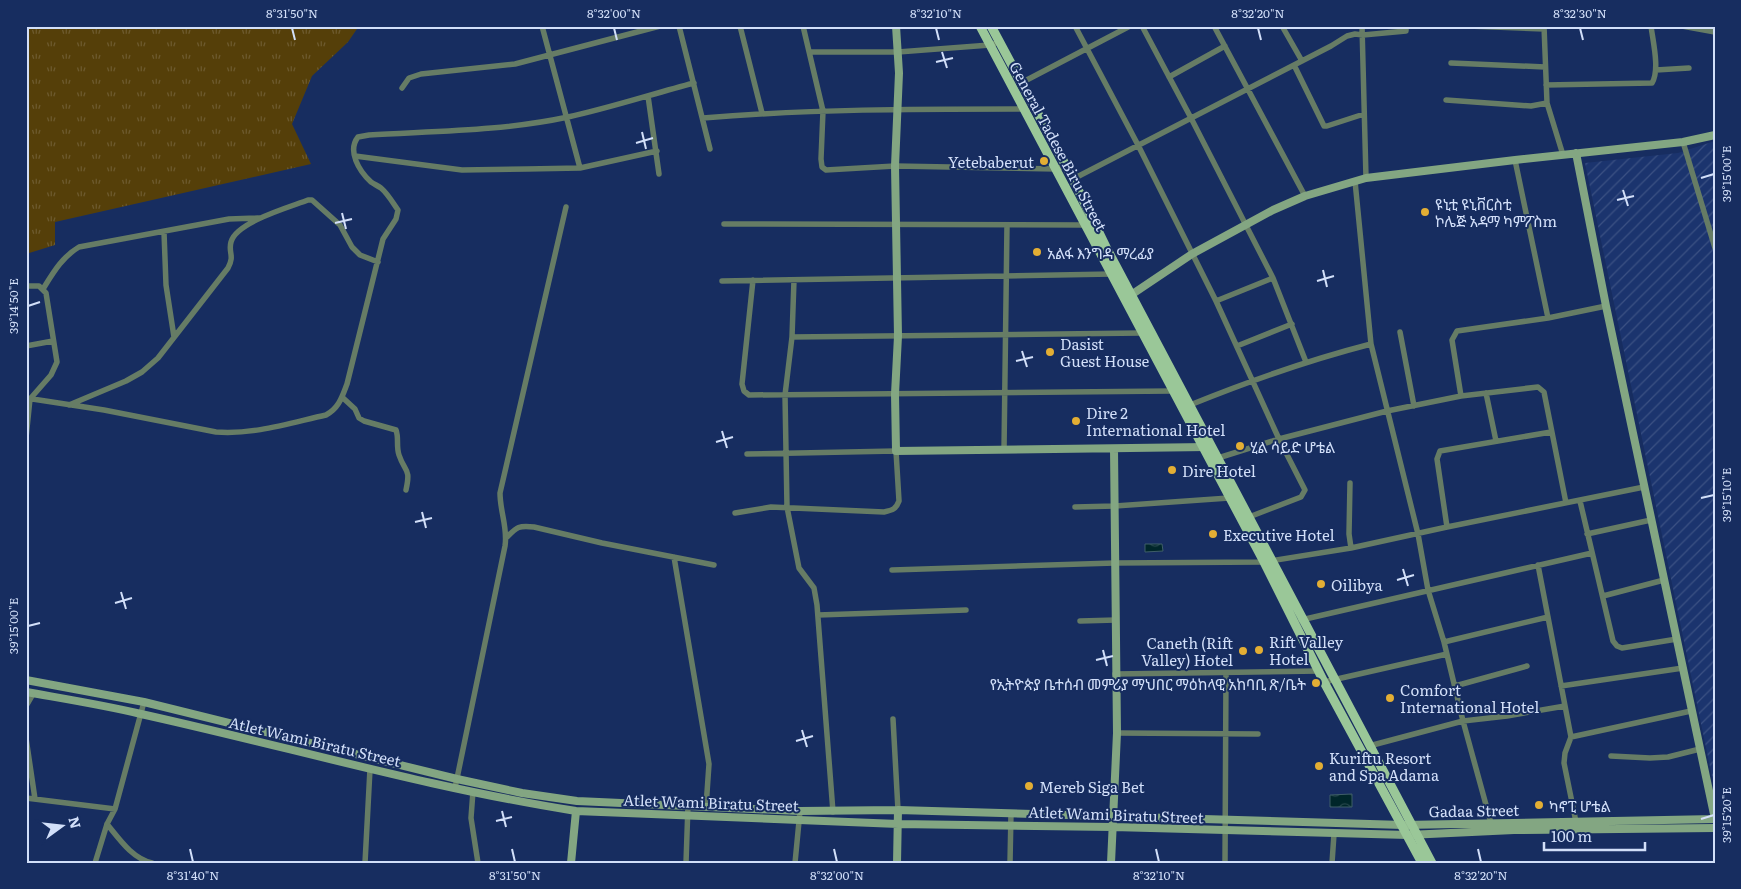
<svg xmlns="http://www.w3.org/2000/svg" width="1741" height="889" viewBox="0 0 1741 889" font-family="Literata,'Noto Sans Ethiopic',serif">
<defs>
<pattern id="industrial-furrows" width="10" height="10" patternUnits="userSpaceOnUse" patternTransform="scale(1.25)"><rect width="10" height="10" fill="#1b346e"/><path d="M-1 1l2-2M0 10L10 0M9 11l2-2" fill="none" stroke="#3b5183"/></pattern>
<pattern id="grass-tufts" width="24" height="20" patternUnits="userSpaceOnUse" patternTransform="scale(1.25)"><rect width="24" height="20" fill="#553f09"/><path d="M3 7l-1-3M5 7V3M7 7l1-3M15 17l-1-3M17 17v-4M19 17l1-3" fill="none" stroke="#6d5a2e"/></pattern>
<pattern id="water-waves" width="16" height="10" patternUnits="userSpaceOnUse" patternTransform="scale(1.25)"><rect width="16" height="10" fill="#00262a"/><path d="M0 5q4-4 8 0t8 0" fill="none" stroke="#24454a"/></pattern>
</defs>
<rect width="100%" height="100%" fill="#172d60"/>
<!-- industrial -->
<path fill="url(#industrial-furrows)" d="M1715,141V791L1585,163L1678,153Z"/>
<!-- grass -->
<path fill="url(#grass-tufts)" d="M26,26H359L348,42L312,76L292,124L311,164L55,222V245L26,254Z"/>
<!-- water -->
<path fill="url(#water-waves)" stroke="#3f5e68" d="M1145,544H1162L1163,551L1145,552Z
M1352,794V807H1330V795Z"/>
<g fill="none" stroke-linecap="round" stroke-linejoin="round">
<!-- stream -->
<path stroke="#3f5e68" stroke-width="2" d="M1711,863L1715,862"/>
<!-- street -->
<path stroke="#667c65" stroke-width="5.5" d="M542,26L580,168
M679,26L710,149
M740,26L762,113
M803,26L823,111L821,159L822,167L826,170L895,166L1056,169L1065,166
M1075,26L1138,145L1216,301L1279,439L1305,490L1301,497L1249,517
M1142,26L1191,118L1273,278L1306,362
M1214,26L1305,196
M1282,26L1302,61
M1362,26L1366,178
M1468,26L1544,29
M1544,26L1547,103L1563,155
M1682,26L1715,32
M810,52H898L990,45L999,42
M1451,63L1545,67
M1294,65L1324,126H1327L1364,114
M1656,70L1689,68
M1169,77L1225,46
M1021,83L1130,26
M1546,85L1652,83C1660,70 1653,42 1651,26
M402,88L409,78L421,74L515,64L660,26
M648,96L659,174
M1446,100L1531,106L1547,103
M703,118C809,109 916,109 1024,109
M1683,142L1715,248
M355,156L462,170L527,169L580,168L657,151
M1515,160L1548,318
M1073,179L1331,46L1347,36L1355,34L1363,35L1406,31V26
M1355,181L1371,344L1418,534L1428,590L1444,642L1463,721L1491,823
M724,224L1085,225
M164,232L166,285L174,337
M753,280L742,384L744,391L749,395L1172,391
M794,280L792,337L785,395L787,507L799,568L814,588L817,605L833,812
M722,281L1112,274
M26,286H39L46,293L57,362L51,375L30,399L26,438
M43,289C53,273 62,257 79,247L229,219L258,218
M1216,301L1273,278
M1400,332L1414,406
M792,337L1142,333
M26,346L53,341
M1237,346L1292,324
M1486,393L1496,441
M1461,396L1452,340L1457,331L1548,318L1606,306
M342,397L355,409L359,418L364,421L396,430C399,438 396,446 399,455C405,473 411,467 406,490
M26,398L104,410L216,432C253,435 290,423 326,415C339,408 342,397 347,384L383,239L396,219L398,210C393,203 388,194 381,188C378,186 374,184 371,182C359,171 347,151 358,137L369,135C436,131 503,131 568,117C610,108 652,94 694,83
M69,405L126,381L142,372L158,358L228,268C235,255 228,253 231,242C236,222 290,207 308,200H312L340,225L352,247L360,255L378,262
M1190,405C1249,381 1309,360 1371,344
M1004,450L1007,225
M1218,458L1279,439L1387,411L1461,396L1538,387L1544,392L1566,503
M1350,483L1349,534L1351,548
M1580,501L1613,641L1617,646L1622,648L1677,639
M1075,507L1115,506L1229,498
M735,513L771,507L884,512C893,510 896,509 899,501L896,451L747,454
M1447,527L1437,459L1440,451L1551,432
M1587,534L1651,520
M507,537C517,527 519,525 534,527L602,543L714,565
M674,557L709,764L706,807
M1538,565L1571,737L1565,753L1564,763L1576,822
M892,570L1115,563L1264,562L1351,548L1447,527L1644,487
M1603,596L1664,580
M818,615L966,610
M1301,620L1592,553
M1080,621L1116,620
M1444,642L1548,617
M1115,674L1319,671
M1324,682L1447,654
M1455,686L1527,666
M1561,686L1683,668
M26,706L33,694
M893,719L898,810
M1117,733L1258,734
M1571,737L1691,711
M26,738L35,799
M1369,746L1463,721L1507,716L1565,706
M1611,756L1650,758L1668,757L1700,749
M455,788L505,546C508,528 500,512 500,493L566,207
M473,791L471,818L478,863
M26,798L115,809
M107,824C120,840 132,858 152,863
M95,863L107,824L115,809L144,702
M365,863L370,769
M686,863L688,805
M795,863L800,811
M1010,863L1011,813
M1225,863L1226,673
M1332,863L1334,834"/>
<!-- secondary -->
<path stroke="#83a682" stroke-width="8" d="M896,26L899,73L895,166L898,336L895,394L896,451L1207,447
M1576,153L1606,306L1715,819
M1128,297L1192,254L1273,210L1305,196L1366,178L1515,160L1683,142L1715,135
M26,680L144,702L457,779L522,793L577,801L800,811L898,810L1403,825L1715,819
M26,692C65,699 103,705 141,714C286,746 429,788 576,811L898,824L1113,827L1408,835L1514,830L1715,828
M571,863L576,811
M897,863L898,810
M1111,863L1117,733L1114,449"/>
<!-- primary -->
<path stroke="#9ac798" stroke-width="9" d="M980,26L1264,562L1324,682L1422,863
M991,26L1073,179L1106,247L1432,863"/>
</g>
<!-- ticks -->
<path fill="none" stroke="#d2dff9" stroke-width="2" d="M292,28L295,40M614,28L617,40M936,28L939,40M1258,28L1261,40M1580,28L1583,40M942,52L947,68M936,62L953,58M642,132L646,149M636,143L653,138M1701,178L1714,174M1623,190L1628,206M1617,200L1634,196M342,213L346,229M335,223L352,219M1323,270L1327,287M1317,281L1334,276M28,306L40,302M1022,351L1027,367M1016,361L1033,357M722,431L727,448M716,442L733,437M1701,498L1714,495M422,512L426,528M415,522L432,518M1403,569L1408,586M1397,580L1414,575M121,592L126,609M115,603L132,598M28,626L40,623M1103,650L1107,666M1096,660L1113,656M802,730L807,747M796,741L813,736M502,811L506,827M1701,819L1714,815M496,821L512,817M190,849L193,862M512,849L515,862M834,849L837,862M1156,849L1159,862M1478,849L1481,862"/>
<!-- markers -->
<g fill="#e3ae34" stroke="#172d60" stroke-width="2">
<circle cx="1044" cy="161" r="5"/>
<circle cx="1425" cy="212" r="5"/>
<circle cx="1037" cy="252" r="5"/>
<circle cx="1050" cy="352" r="5"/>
<circle cx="1076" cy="421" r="5"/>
<circle cx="1240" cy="446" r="5"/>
<circle cx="1172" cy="470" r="5"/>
<circle cx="1213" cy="534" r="5"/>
<circle cx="1321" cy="584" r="5"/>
<circle cx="1259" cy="650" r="5"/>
<circle cx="1243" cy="651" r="5"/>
<circle cx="1316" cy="683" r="5"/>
<circle cx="1390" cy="698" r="5"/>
<circle cx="1319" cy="766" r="5"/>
<circle cx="1029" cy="786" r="5"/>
<circle cx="1539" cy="805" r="5"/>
</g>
<g text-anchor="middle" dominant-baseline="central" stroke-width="4" stroke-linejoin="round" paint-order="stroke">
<!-- street labels -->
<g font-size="15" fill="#d2dff9" stroke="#172d60">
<text transform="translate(1059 146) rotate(62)">General Tadese Biru Street</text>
<text transform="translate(315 741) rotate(13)">Atlet Wami Biratu Street</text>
<text transform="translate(711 802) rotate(2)">Atlet Wami Biratu Street</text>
<text transform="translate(1474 810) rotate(-1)">Gadaa Street</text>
<text transform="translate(1116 814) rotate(2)">Atlet Wami Biratu Street</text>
</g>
<!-- poi labels -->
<g font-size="15" fill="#d2dff9" stroke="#172d60" text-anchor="start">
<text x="1034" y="161" text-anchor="end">Yetebaberut</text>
<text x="1435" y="203">ዩኒቲ ዩኒቨርስቲ<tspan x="1435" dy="17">ኮሌጅ አዳማ ካምፖስm</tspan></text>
<text x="1047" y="252">አልፋ እንግዳ ማረፊያ</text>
<text x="1060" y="343">Dasist<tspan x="1060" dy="17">Guest House</tspan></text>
<text x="1086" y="412">Dire 2<tspan x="1086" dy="17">International Hotel</tspan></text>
<text x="1250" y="446">ሂል ሳይድ ሆቴል</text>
<text x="1182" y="470">Dire Hotel</text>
<text x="1223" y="534">Executive Hotel</text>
<text x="1331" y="584">Oilibya</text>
<text x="1269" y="641">Rift Valley<tspan x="1269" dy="17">Hotel</tspan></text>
<text x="1233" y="642" text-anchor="end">Caneth (Rift<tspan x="1233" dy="17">Valley) Hotel</tspan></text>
<text x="1306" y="683" text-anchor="end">የኢትዮጵያ ቤተሰብ መምሪያ ማህበር ማዕከላዊ አከባቢ ጽ/ቤት</text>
<text x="1400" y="689">Comfort<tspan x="1400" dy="17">International Hotel</tspan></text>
<text x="1329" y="757">Kuriftu Resort<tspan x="1329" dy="17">and Spa Adama</tspan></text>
<text x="1039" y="786">Mereb Siga Bet</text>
<text x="1549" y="805">ካኖፒ ሆቴል</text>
</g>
</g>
<!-- border -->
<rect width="1741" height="889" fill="none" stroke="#172d60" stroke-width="55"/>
<!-- north arrow -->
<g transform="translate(62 826) rotate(75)" stroke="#172d60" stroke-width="4" paint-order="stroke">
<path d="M0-4L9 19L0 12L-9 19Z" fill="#d2dff9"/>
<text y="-8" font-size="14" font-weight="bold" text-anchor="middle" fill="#d2dff9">N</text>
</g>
<!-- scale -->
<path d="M1544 842v8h101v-8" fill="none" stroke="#d2dff9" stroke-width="2.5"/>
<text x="1551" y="842" font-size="15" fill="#d2dff9" stroke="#172d60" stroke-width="4" paint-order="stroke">100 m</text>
<rect x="28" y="28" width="1686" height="834" fill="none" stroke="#d2dff9" stroke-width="2"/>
<g font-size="12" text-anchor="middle" fill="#d2dff9">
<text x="292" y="18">8°31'50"N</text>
<text x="614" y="18">8°32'00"N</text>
<text x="936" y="18">8°32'10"N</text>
<text x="1258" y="18">8°32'20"N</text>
<text x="1580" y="18">8°32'30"N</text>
<text transform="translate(1727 174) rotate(-90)" y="4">39°15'00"E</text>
<text transform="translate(14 306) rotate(-90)" y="4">39°14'50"E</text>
<text transform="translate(1727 495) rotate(-90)" y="4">39°15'10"E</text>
<text transform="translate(14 626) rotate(-90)" y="4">39°15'00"E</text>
<text transform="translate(1727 815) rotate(-90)" y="4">39°15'20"E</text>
<text x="193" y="880">8°31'40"N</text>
<text x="515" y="880">8°31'50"N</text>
<text x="837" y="880">8°32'00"N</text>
<text x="1159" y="880">8°32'10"N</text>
<text x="1481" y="880">8°32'20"N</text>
</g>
</svg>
